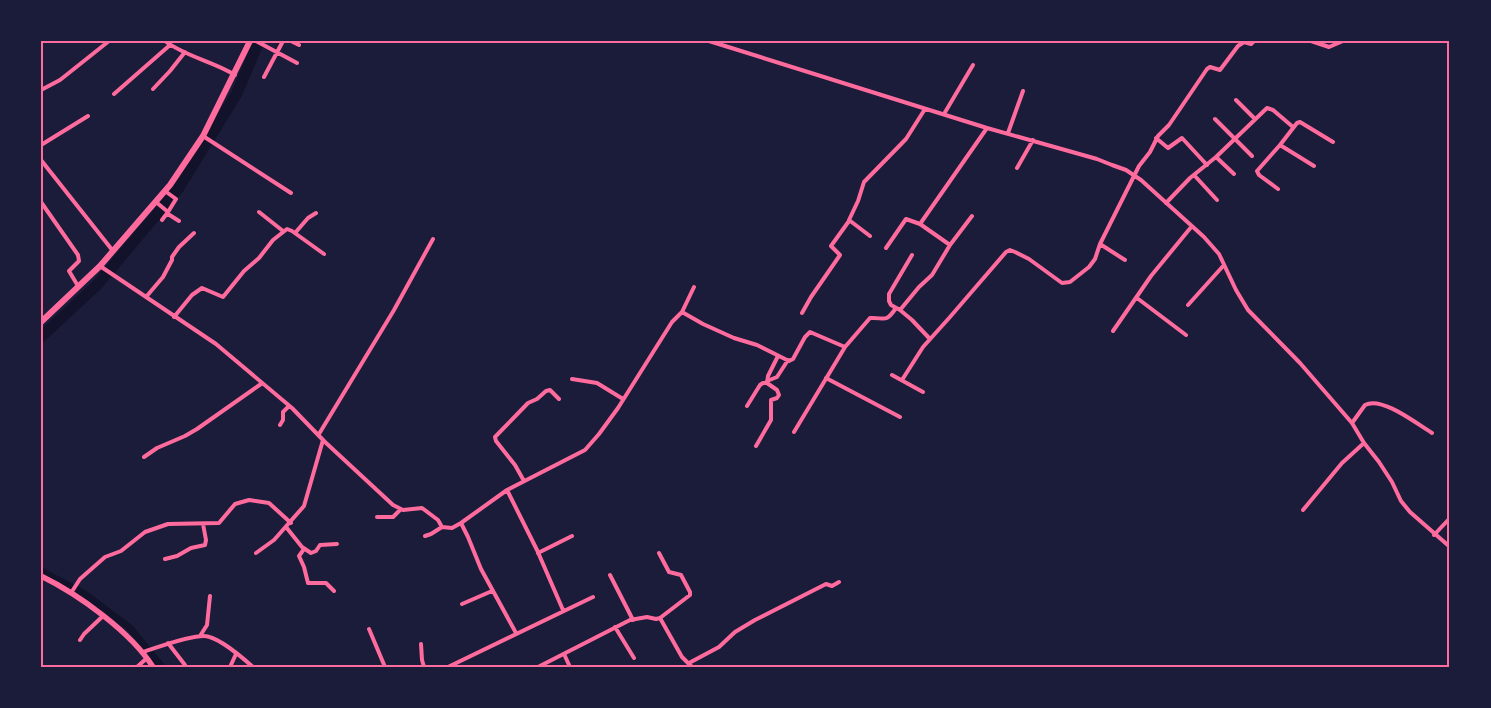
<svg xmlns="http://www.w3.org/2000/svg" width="1491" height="708" viewBox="0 0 1491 708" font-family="'DejaVu Sans',sans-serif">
<rect width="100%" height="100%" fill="#1b1b3a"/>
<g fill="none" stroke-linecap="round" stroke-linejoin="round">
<!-- canal -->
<path stroke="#12122b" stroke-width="7" d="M41,571L85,594L130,628L162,667"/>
<!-- river -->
<path stroke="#12122b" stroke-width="11" d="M41,337L98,284L178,189L237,93L259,41"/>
<!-- minor -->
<path stroke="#ff6b9d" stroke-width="4" d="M165,41C186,57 213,61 235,75
M256,41L297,63
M291,41L299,45
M709,41L987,128L1097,159L1112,165L1126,170L1141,180L1204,237L1219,254L1236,290L1248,310L1300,363L1352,423L1364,443L1379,462L1392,482L1401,501L1410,512L1450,547
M1311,41L1329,47L1343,41
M264,77L283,41
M153,89L170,71L185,52
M41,90L60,80L109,41
M114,94L170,45
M1236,100L1255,119
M944,114L973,65
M1215,119L1252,156
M1008,133L1023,91
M203,136L291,193
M1156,138L1168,148L1182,138L1207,165
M41,145L88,116
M1280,145L1314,166
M1216,157L1234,174
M41,160L113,251
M1017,168L1033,140
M1194,175L1217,200
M1278,189L1259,175L1257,171L1280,145L1297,123L1300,122L1333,142
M165,191L176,199L168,212
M41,202L78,255L79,261L69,271L78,286
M156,202L168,212L162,220
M1166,203L1190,178L1216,157L1267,108L1273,110L1293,127
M259,212L283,231
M168,214L179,221
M920,224L987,128
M295,233L308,218L316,213
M870,236L849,220L858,201L864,182L906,139L925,109
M1100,244L1125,260
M886,248L906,219L920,224L950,245
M912,255L889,294V301L891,305L900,310L912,320L930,339
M100,266L216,344L292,408L325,442L393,505L403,510L422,508L438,520L442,527L452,528L461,523L507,490L585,450L599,434L618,408L672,322L682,312L694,287
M146,297L163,277L172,260V257L179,247L194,233
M1137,298L1186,335
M1188,305L1224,265
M900,310L919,287L932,275L950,245L972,216
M682,312L703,324L734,338L757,345L789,361L793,359L805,337L810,332L845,347
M802,313L811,297L840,255L831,246L849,221
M174,317L192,295L202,288L223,297L244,271L259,258L273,240L287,229L292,231L324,254
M1113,331L1151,276L1192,226
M892,375L923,392
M826,378L900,417
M572,379L597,383L623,399
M902,380L923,347L950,317L1006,252L1010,250L1015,252L1029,259L1062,283L1070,282L1089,267L1095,259L1100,244L1139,166L1150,152L1158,136L1169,125L1207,69L1210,67L1220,70L1238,46L1244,42L1251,44L1254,41
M767,381L777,377L788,360
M747,406L760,385L763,383H767
M1352,423L1365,405C1382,396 1417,424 1432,433
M280,425L283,420V412L289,406
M794,432L845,347L870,318C885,317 885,324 896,308
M319,434L394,310L433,239
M756,446L771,420V400L777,398L779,395L777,390L767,383L768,376L778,356
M144,457L157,448L185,436L197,429L261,384
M524,481L515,465L496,441L495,437L528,403L537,399L546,391L550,390L559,399
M507,490L537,550L563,610
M1303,510L1342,463L1364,443
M377,517H393L400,510
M461,523L468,537L481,569L516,633
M286,527L302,547L311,553L316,551L320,545L337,544
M1434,535L1450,518
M425,536L431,534L442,527
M304,549L299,556L304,567L308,583H326L334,591
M256,553L274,540L304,506L323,440
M538,553L572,536
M165,559L177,556L191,548L205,545L206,540L203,524
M610,575L633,620
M71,593L80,579L105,557L121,551L145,532L168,524L219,523L235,504L249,500L269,503L291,523
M462,604L492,591
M660,618L682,657L692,667
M615,627L634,658
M369,629L385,667
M200,636L207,625L210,596
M80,640L84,634L103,616
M168,643L185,665
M421,644L422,660L424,667
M143,652C159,647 187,636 204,636C217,636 243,658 253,667
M564,654L570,667
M689,663L719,647L735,632L755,620L826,584L832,586L839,582
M137,667L147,658
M230,667L236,654
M448,667L593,597
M538,667L630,620L647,617L656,619L660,618L690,595V592L681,575L669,572L659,553"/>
<!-- secondary -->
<path stroke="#ff6b9d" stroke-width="5.5" d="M41,576C78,594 131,632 153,667"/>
<!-- primary -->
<path stroke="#ff6b9d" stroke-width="6" d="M41,322L100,266L170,185L203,136L250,41"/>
</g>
<!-- border -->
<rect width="1491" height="708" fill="none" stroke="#1b1b3a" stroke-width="85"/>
<rect x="42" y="42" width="1406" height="624" fill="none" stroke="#ff6b9d" stroke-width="2"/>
</svg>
